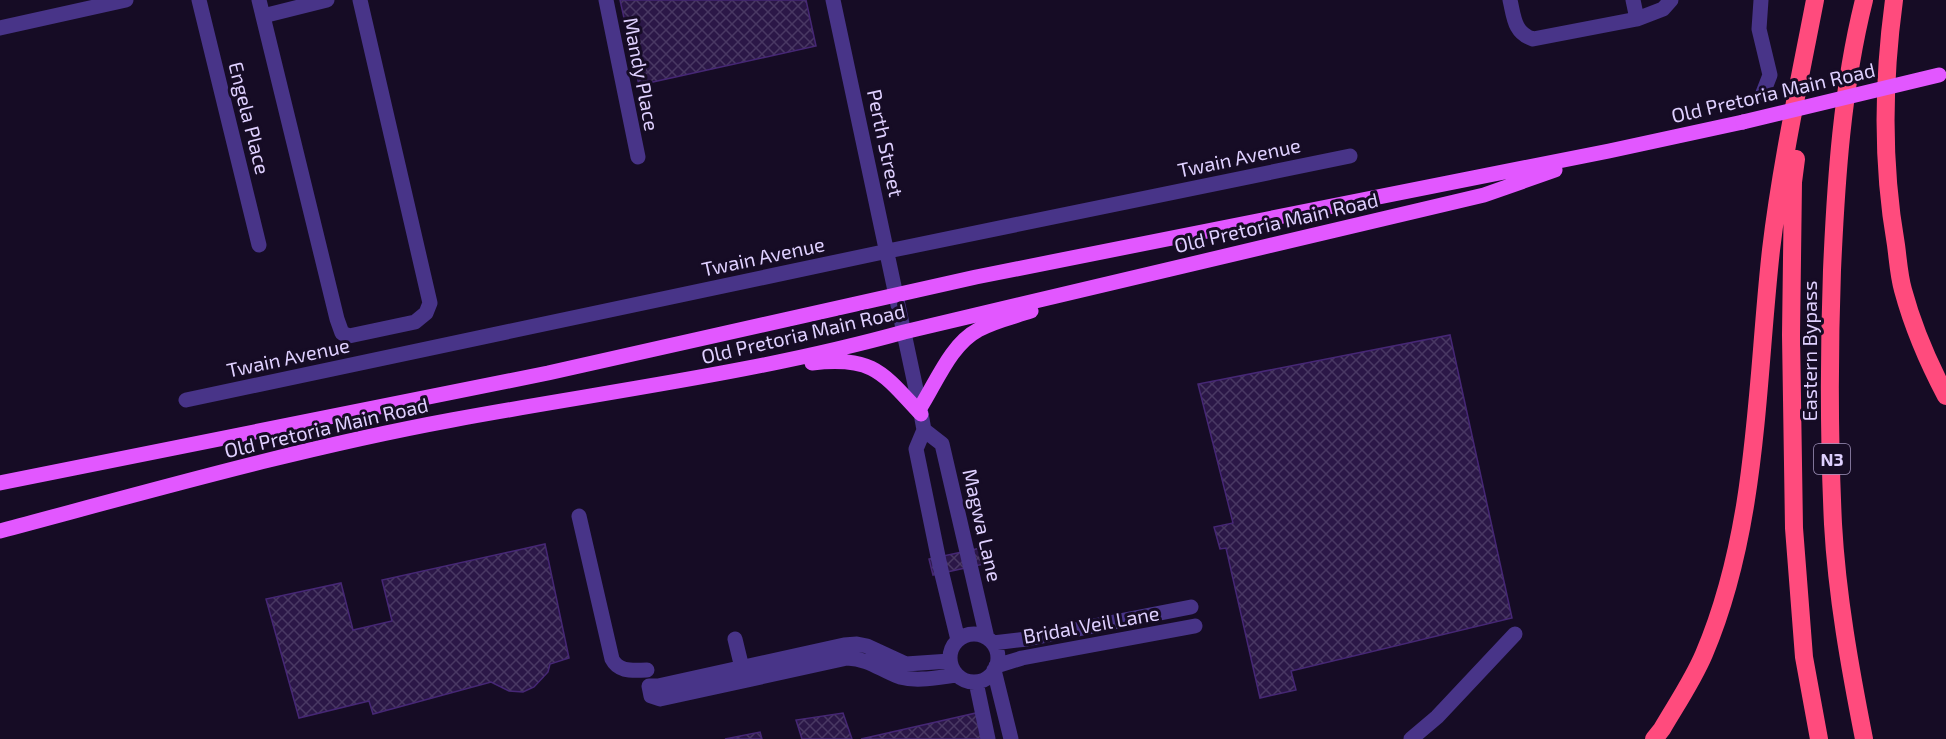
<svg xmlns="http://www.w3.org/2000/svg" width="1946" height="739" viewBox="0 0 1946 739" font-family="'Exo 2',sans-serif">
<defs>
<pattern id="building-cross-hatch" width="8" height="8" patternUnits="userSpaceOnUse" patternTransform="scale(1.5)"><rect width="8" height="8" fill="#2b1747"/><path d="M0 0l8 8M0 8l8-8" fill="none" stroke="#493863"/></pattern>
</defs>
<rect width="100%" height="100%" fill="#160c25"/>
<!-- building -->
<path fill="url(#building-cross-hatch)" stroke="#462775" stroke-width="1.5" d="M620,0H806L816,46L639,85Z
M1450,335L1512,618L1291,671L1296,690L1260,698L1226,548L1220,549L1214,527L1233,523L1198,384Z
M545,544L569,658L550,664L548,672L534,687L523,692L509,691L491,682L373,714L369,701L299,718L266,599L341,583L353,630L392,621L382,580Z
M981,548L984,564L933,575L929,559Z
M843,713L852,739H802L796,720Z
M976,713L983,739H861Z
M760,732L762,739H725Z"/>
<g fill="none" stroke-linecap="round" stroke-linejoin="round">
<!-- minor -->
<path stroke="#483488" stroke-width="15" d="M199,0L259,245
M259,0L337,319L342,333L349,336L415,322L426,313L430,303L360,0
M606,0L638,157
M833,0L920,408L924,430L916,449L940,566L958,640
M1510,0C1514,17 1514,33 1533,39L1637,19L1663,9L1671,0
M1633,0L1637,19
M1761,0L1759,29L1770,75L1763,93
M263,16L327,0
M0,28L126,0
M186,400L888,251L1350,156
M924,430L942,444L987,638
M579,516L612,659C619,673 634,670 647,670
M950 658a24 24 0 1 1 48 0a24 24 0 1 1-48 0Z
M735,639L744,676
M993,643L1027,639L1191,607
M950,661L906,664L867,646L857,644L844,645L658,686H649L651,696L660,699L847,658C870,659 880,670 900,677C918,682 939,677 957,675
M996,666L1022,658L1195,626
M994,670L1011,739
M976,682L988,739
M1411,739L1437,717L1515,634"/>
<!-- major -->
<path stroke="#e257ff" stroke-width="15" d="M812,363C873,356 882,372 921,414
M920,408C936,383 951,344 978,330C994,321 1013,317 1031,311
M0,483L548,373L976,277L1609,151L1743,122
M0,531C150,491 300,448 452,420C603,392 756,373 904,332L1484,195L1555,170"/>
<!-- highway -->
<path stroke="#ff4b7d" stroke-width="18" d="M1894,0C1883,81 1882,165 1896,245C1898,260 1899,276 1903,290C1913,327 1928,362 1946,396
M1796,159L1793,182L1791,335L1794,528L1804,657L1819,739
M1654,739L1662,729C1676,705 1693,680 1704,654C1758,527 1756,385 1771,250C1781,166 1799,83 1815,0
M1864,739C1850,668 1837,596 1833,524C1829,439 1829,354 1832,270C1836,180 1842,88 1864,0"/>
<!-- major-bridge -->
<path stroke="#e257ff" stroke-width="15" d="M1743,122L1939,75"/>
</g>
<g text-anchor="middle" dominant-baseline="central" stroke-width="6" stroke-linejoin="round" paint-order="stroke">
<!-- shield labels -->
<rect fill="#160c25" stroke="#a395be" stroke-width="1.5" x="1814" y="444" width="36" height="30" rx="4.5"/>
<g font-size="18" font-weight="bold" fill="#dfd0ff">
<text x="1832" y="459">N3</text>
</g>
<!-- street labels -->
<g font-size="20" fill="#dfd0ff" stroke="#160c25">
<text transform="translate(642 74) rotate(79)">Mandy Place</text>
<text transform="translate(1773 92) rotate(-13)">Old Pretoria Main Road</text>
<text transform="translate(250 118) rotate(76)">Engela Place</text>
<text transform="translate(886 143) rotate(78)">Perth Street</text>
<text transform="translate(1239 157) rotate(-12)">Twain Avenue</text>
<text transform="translate(1276 222) rotate(-13)">Old Pretoria Main Road</text>
<text transform="translate(763 256) rotate(-12)">Twain Avenue</text>
<text transform="translate(803 333) rotate(-13)">Old Pretoria Main Road</text>
<text transform="translate(1809 351) rotate(-90)">Eastern Bypass</text>
<text transform="translate(288 357) rotate(-12)">Twain Avenue</text>
<text transform="translate(326 427) rotate(-13)">Old Pretoria Main Road</text>
<text transform="translate(983 525) rotate(77)">Magwa Lane</text>
<text transform="translate(1091 624) rotate(-10)">Bridal Veil Lane</text>
</g>
</g>
</svg>
